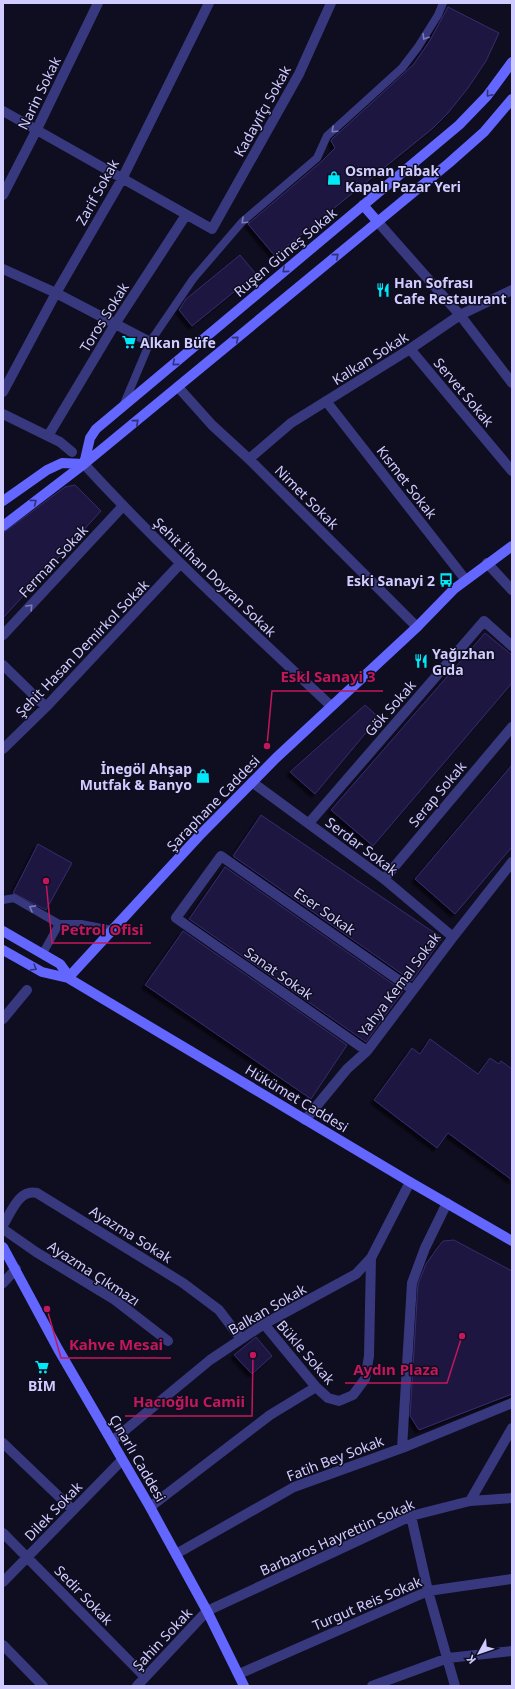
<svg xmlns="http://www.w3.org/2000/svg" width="515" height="1689" viewBox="0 0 515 1689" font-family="'Noto Sans',sans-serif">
<defs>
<filter id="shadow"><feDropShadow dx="-3.5" dy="3.5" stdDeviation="1" flood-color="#0009"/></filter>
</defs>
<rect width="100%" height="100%" fill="#0f0d20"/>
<!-- building -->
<path fill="#1f1941" stroke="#352b6d" filter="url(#shadow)" d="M448,7L499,33L486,61L468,88L448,113L432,129L275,256L248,224L321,162L335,148L331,141L332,139L413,65L429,42Z
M240,255L256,274L192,326L179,310L186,299Z
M75,485L101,511L3,618V533L65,487Z
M485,633L512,655V683L373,846L331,810Z
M365,705L383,721L365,734L315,794L290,772Z
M512,765V847L455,914L415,879Z
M261,815L442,938L412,981L233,856Z
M38,844L72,863L46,910L13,893Z
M225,867L403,991L366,1042L189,919Z
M183,931L347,1045L311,1099L145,985Z
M430,1039L478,1074L490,1058L499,1064L501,1061L512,1069V1180L448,1133L437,1148L374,1100L412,1048L420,1054Z
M454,1240L512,1271V1394L419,1430L410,1416L418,1284L426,1264L438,1247L443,1241Z
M256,1337L272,1356L252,1374L234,1355Z"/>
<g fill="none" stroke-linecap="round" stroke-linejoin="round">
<!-- lane -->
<path stroke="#38387f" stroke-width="8" d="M123,406L150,342L193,279L242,222L317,158L327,136L402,68L418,47L438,15L443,3
M3,900L14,898L59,924H81L112,930
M43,953L59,924"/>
<!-- street -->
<path stroke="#38387f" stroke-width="10" d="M3,111L212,229L299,74L331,3
M3,195L37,129L98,3
M377,221L460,315L512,383
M3,269L56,293L150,342
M410,349L512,471
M178,387L212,425L249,459L417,627
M3,392L56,293L122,179L209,3
M326,401L465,579
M3,414L60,442L72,452
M48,436L115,324L186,215
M249,459L291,423L410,349L460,315L512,290
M84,464C162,549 247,627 331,706
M487,563L512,590
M3,635L123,506
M3,665L46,707
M3,749L46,707L180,564
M252,782L384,879L453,937
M309,823L484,621L512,646
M384,879L512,727
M3,1019L27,990
M367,1051L176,918L221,856L413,990
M305,1120L347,1069L367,1051L453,937L512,862
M3,1225C12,1211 19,1189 37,1193L183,1283L219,1310L241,1339
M3,1229L36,1252L115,1300L168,1341
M3,1283L16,1269
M264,1324L316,1387L328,1398L339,1401L353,1395L365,1379L369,1356L371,1258
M112,1441L210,1360L264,1324L356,1274L371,1258L410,1182
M3,1443L73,1510
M402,1448L412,1283L425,1248L447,1203
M470,1501L512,1428
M150,1507L270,1415L316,1387
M411,1516L428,1591L455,1686
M3,1533L145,1677
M176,1554L294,1487L402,1448L512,1403
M3,1582L122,1460
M3,1645L43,1686
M239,1674L428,1591L512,1579
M137,1686L207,1611L411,1516L470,1501L512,1498
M372,1686L448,1658L512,1651"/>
<!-- secondary -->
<path stroke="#6366ff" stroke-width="10" d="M363,205L377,221
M3,501L47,470L62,463L84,464L90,438L96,429L459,125L487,96L512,62
M3,526L84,464L449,163L484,132L512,99
M3,931L60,964L65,971L68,978
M3,950L42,972L68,978L410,1182L512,1241
M68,978L199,836L276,758L417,627L454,589L512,546
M3,1247L58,1349L150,1507L207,1611L244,1686"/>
</g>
<!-- one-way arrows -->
<defs><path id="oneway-chevron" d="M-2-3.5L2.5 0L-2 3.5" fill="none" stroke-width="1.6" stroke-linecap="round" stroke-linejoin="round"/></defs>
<g stroke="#7c7bb9">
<use href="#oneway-chevron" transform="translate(425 37) rotate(122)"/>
<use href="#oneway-chevron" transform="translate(334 130) rotate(138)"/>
<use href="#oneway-chevron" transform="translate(244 221) rotate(137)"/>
<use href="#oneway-chevron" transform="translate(30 607) rotate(-47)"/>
<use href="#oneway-chevron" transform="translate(32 908) rotate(-151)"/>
</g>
<g stroke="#313179">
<use href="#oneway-chevron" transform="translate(489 94) rotate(130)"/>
<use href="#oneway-chevron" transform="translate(336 256) rotate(-40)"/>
<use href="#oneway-chevron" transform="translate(285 270) rotate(139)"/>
<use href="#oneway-chevron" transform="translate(236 339) rotate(-40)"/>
<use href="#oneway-chevron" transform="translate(175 363) rotate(140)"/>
<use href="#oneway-chevron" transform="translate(136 422) rotate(-40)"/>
<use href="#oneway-chevron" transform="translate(34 502) rotate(-37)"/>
<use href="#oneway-chevron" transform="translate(34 968) rotate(30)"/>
</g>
<!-- icons -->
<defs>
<symbol id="shop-bare" viewBox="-9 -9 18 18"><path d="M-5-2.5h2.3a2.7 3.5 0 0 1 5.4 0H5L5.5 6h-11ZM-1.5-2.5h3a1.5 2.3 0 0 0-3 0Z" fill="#01e8f7" stroke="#0f0d20" stroke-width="2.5" paint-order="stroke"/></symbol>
<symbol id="restaurant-bare" viewBox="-9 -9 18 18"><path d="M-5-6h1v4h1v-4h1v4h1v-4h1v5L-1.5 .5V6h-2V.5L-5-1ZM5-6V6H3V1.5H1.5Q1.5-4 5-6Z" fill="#01e8f7" stroke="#0f0d20" stroke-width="2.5" paint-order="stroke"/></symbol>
<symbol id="supermarket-bare" viewBox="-9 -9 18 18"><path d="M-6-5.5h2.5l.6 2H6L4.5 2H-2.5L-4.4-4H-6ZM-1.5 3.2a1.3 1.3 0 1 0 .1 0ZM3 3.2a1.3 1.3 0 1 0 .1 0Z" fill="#01e8f7" stroke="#0f0d20" stroke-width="2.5" paint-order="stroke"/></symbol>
<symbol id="bus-bare" viewBox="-9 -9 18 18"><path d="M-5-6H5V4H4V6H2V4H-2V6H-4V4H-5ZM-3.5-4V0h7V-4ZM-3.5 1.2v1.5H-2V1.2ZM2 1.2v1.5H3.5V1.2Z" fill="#01e8f7" stroke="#0f0d20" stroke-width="2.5" paint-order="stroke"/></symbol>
</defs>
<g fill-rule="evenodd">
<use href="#shop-bare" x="324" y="168" width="20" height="20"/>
<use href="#restaurant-bare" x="373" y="280" width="20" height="20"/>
<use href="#supermarket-bare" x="119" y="332" width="20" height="20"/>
<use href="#bus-bare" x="436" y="570" width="20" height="20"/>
<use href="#restaurant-bare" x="411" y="651" width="20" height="20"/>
<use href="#shop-bare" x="193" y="766" width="20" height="20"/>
<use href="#supermarket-bare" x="32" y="1357" width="20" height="20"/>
</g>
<g text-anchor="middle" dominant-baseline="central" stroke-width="3" stroke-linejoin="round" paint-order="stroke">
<!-- street labels -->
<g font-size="14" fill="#d0ccff" stroke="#0f0d20">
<text transform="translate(39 93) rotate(-64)">Narin Sokak</text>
<text transform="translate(262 111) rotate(-61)">Kadayıfçı Sokak</text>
<text transform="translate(97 192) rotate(-61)">Zarif Sokak</text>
<text transform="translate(285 252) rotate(-40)">Ruşen Güneş Sokak</text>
<text transform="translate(104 317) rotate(-58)">Toros Sokak</text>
<text transform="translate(370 358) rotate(-32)">Kalkan Sokak</text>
<text transform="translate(464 392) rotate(50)">Servet Sokak</text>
<text transform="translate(407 482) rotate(52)">Kısmet Sokak</text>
<text transform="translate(307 497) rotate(45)">Nimet Sokak</text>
<text transform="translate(53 561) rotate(-47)">Ferman Sokak</text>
<text transform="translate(215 577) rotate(44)">Şehit İlhan Doyran Sokak</text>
<text transform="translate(82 648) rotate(-46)">Şehit Hasan Demirkol Sokak</text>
<text transform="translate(390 708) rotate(-49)">Gök Sokak</text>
<text transform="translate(437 794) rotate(-50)">Serap Sokak</text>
<text transform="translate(213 803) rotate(-46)">Şaraphane Caddesi</text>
<text transform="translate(362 846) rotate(37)">Serdar Sokak</text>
<text transform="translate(325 911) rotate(35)">Eser Sokak</text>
<text transform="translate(279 973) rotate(35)">Sanat Sokak</text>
<text transform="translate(399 984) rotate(-53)">Yahya Kemal Sokak</text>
<text transform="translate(297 1098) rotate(31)">Hükümet Caddesi</text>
<text transform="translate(131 1234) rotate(32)">Ayazma Sokak</text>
<text transform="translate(94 1273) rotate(33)">Ayazma Çıkmazı</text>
<text transform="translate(267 1309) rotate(-30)">Balkan Sokak</text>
<text transform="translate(306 1352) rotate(49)">Bükle Sokak</text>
<text transform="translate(138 1458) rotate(60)">Çınarlı Caddesi</text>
<text transform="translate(335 1458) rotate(-21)">Fatih Bey Sokak</text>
<text transform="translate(53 1511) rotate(-46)">Dilek Sokak</text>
<text transform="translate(337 1537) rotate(-24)">Barbaros Hayrettin Sokak</text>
<text transform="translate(84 1595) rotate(46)">Sedir Sokak</text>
<text transform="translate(367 1603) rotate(-23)">Turgut Reis Sokak</text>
<text transform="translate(162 1639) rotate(-47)">Şahin Sokak</text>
</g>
<!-- poi labels -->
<g font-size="14" font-weight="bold" fill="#d0ccff" stroke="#0f0d20" text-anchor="start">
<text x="345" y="170">Osman Tabak<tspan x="345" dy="16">Kapalı Pazar Yeri</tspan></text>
<text x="394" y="282">Han Sofrası<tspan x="394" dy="16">Cafe Restaurant</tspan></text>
<text x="140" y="342">Alkan Büfe</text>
<text x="435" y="580" text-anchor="end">Eski Sanayi 2</text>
<text x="432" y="653">Yağızhan<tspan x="432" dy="16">Gıda</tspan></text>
<text x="192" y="768" text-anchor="end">İnegöl Ahşap<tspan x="192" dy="16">Mutfak &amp; Banyo</tspan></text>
<text x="42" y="1385" text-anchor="middle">BİM</text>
</g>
</g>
<!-- callouts -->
<path fill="none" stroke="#c2185b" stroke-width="1.5" d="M267 746L272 691H383M46 881L52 943H151M47 1309L61 1358H171M462 1336L447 1383H345M253 1355L252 1416H125"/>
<g fill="#c2185b" stroke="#0f0d20" stroke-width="1.5">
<circle cx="267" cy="746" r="4"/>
<circle cx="46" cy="881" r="4"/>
<circle cx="47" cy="1309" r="4"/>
<circle cx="462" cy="1336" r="4"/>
<circle cx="253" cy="1355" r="4"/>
</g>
<g font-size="15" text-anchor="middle" font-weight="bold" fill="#c2185b" stroke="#0f0d20" stroke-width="3" stroke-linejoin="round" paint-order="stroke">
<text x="328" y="682">Eskl Sanayi 3</text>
<text x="102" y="935">Petrol Ofisi</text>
<text x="116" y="1350">Kahve Mesai</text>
<text x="396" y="1375">Aydın Plaza</text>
<text x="189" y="1407">Hacıoğlu Camii</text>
</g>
<!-- border -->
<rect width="515" height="1689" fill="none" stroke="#d0ccff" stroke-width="8"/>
<!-- north arrow -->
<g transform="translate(479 1653) rotate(230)" stroke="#0f0d20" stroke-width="3" paint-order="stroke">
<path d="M0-3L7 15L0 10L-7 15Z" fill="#d0ccff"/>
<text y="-6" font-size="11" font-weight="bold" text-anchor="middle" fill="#d0ccff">K</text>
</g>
</svg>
